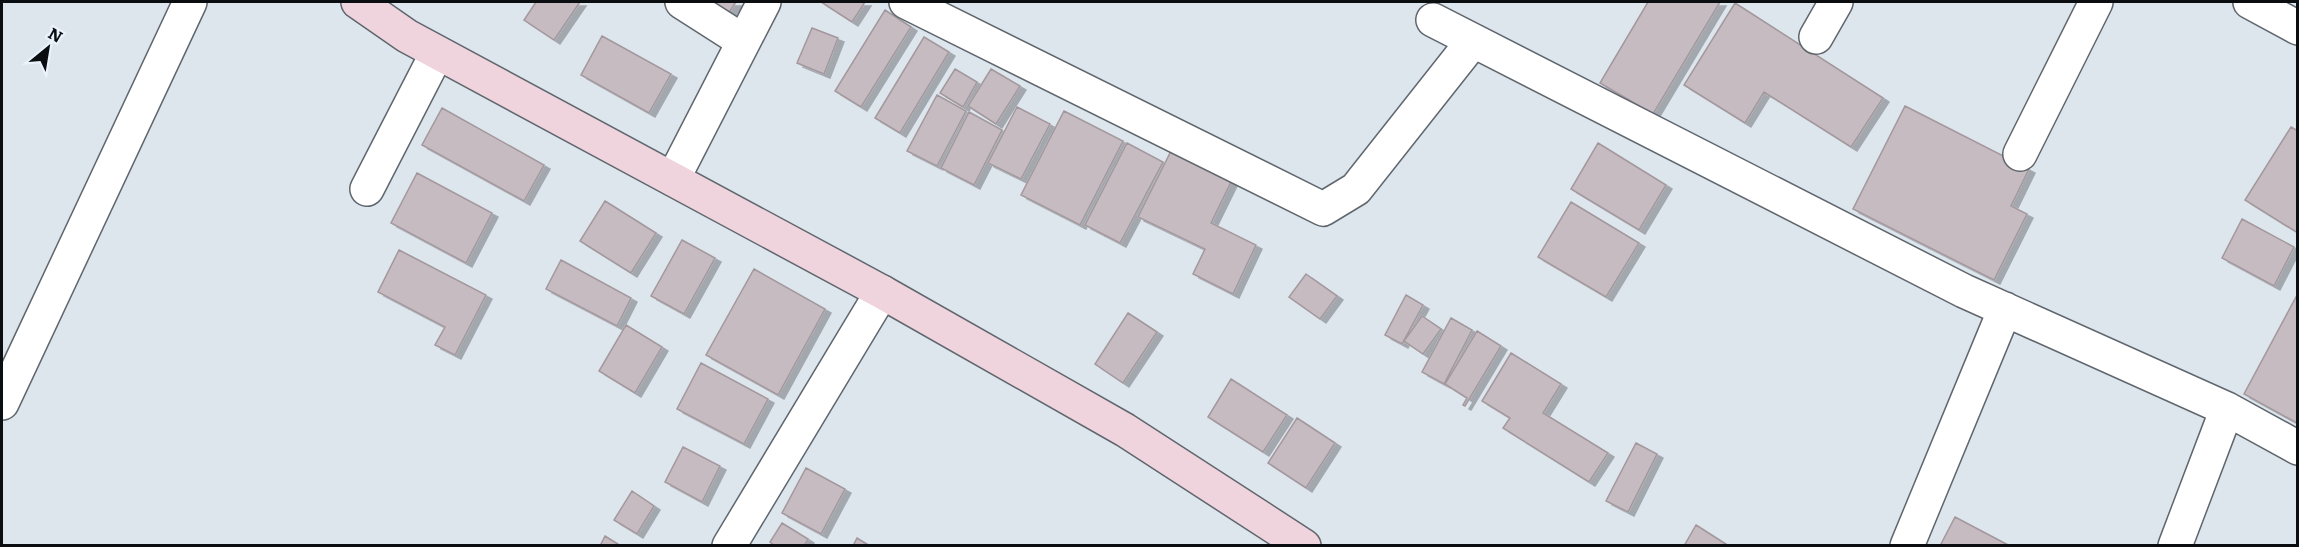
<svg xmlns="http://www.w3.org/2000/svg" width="2299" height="547" viewBox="0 0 2299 547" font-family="Literata,serif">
<defs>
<filter id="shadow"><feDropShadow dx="6" dy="4" stdDeviation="0" flood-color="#0004"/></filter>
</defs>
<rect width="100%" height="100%" fill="#dde5ed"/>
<!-- building -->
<path fill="#c5bbc0" stroke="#a3989d" stroke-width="1.5" filter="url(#shadow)" d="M536,2H580L554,40L524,20Z
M702,2H736L726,17Z
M821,2H865L852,22Z
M1648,2H1720L1653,114L1600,83Z
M1735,3L1883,98L1851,147L1764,92L1745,123L1684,85Z
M885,10L911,27L861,107L835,91Z
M812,28L838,38L824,74L797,63Z
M602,36L671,74L649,113L581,75Z
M924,37L949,52L900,133L875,118Z
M955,69L977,82L963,107L940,93Z
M991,69L1020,86L996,124L968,106Z
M937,95L966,111L937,166L907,151Z
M1905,106L2029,169L2011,206L2027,214L1994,280L1853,209Z
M1017,107L1050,124L1021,179L988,163Z
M442,108L544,165L524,201L422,145Z
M1064,111L1123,141L1080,225L1021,195Z
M969,112L1002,130L974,185L941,168Z
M2291,127L2298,131V233L2245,200Z
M1127,143L1163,162L1120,243L1085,225Z
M1598,143L1666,185L1639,230L1571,189Z
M1173,147L1234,176L1211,223L1256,245L1233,294L1193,274L1205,249L1138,217Z
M417,173L492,213L466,263L391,223Z
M605,201L656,233L631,273L580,241Z
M1571,202L1639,243L1606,297L1538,257Z
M2242,219L2294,247L2274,286L2222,258Z
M682,240L715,258L684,314L651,296Z
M399,250L486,295L455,355L435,345L445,327L378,292Z
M561,260L631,298L617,326L546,289Z
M754,269L825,309L778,395L706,355Z
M1306,274L1337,296L1320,319L1289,297Z
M1406,295L1423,305L1402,344L1385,335Z
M2296,297L2298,298L2297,423L2244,394Z
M1128,313L1157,332L1123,383L1095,364Z
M1422,316L1441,329L1423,354L1404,341Z
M1451,318L1472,330L1444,384L1422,372Z
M626,325L662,347L635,393L599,371Z
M1477,331L1501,346L1465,406L1463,405L1467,398L1445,384Z
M1511,353L1561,384L1543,413L1608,453L1589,482L1503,428L1510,418L1482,401Z
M701,363L768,399L744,444L677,409Z
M1231,379L1287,415L1263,452L1208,417Z
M1297,418L1335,443L1306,488L1268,463Z
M1636,443L1657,454L1628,512L1606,501Z
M683,447L720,466L702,502L665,482Z
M806,468L845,489L821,534L782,513Z
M632,491L654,506L637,534L614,520Z
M1955,517L2010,546H1940Z
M782,523L808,539L804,546H775L770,542Z
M1696,525L1729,546H1684Z
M605,536L621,546H600Z
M857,538L870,546H853Z"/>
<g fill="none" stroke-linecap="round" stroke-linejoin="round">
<defs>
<path id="street" d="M682,2L743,41
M906,2L1323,209L1356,189L1473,41
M2250,2L2298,28
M1433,20L1964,291L2227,409L2298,448
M1816,37L1836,2
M2020,154L2096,2
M673,179L764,2
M367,189L437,53
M2,403L190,2
M729,546L882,292
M1907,546L2005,309
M2175,546L2227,409"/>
<path id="secondary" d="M358,2L407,36L882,292L1125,430L1304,546"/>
</defs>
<!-- street casing -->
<use href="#street" stroke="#5f666d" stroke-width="36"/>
<!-- secondary casing -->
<use href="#secondary" stroke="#5f666d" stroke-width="36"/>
<!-- street -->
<use href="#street" stroke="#fff" stroke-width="33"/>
<!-- secondary -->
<use href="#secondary" stroke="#f0d4dd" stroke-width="33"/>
</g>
<!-- border -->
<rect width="2299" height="547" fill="none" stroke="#0b0e10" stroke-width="6"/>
<!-- north arrow -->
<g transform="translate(48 48) rotate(30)" stroke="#eaf2fb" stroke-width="4.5" paint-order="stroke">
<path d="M0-4.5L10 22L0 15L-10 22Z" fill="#0b0e10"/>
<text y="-9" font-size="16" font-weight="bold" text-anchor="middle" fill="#0b0e10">N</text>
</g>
</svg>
